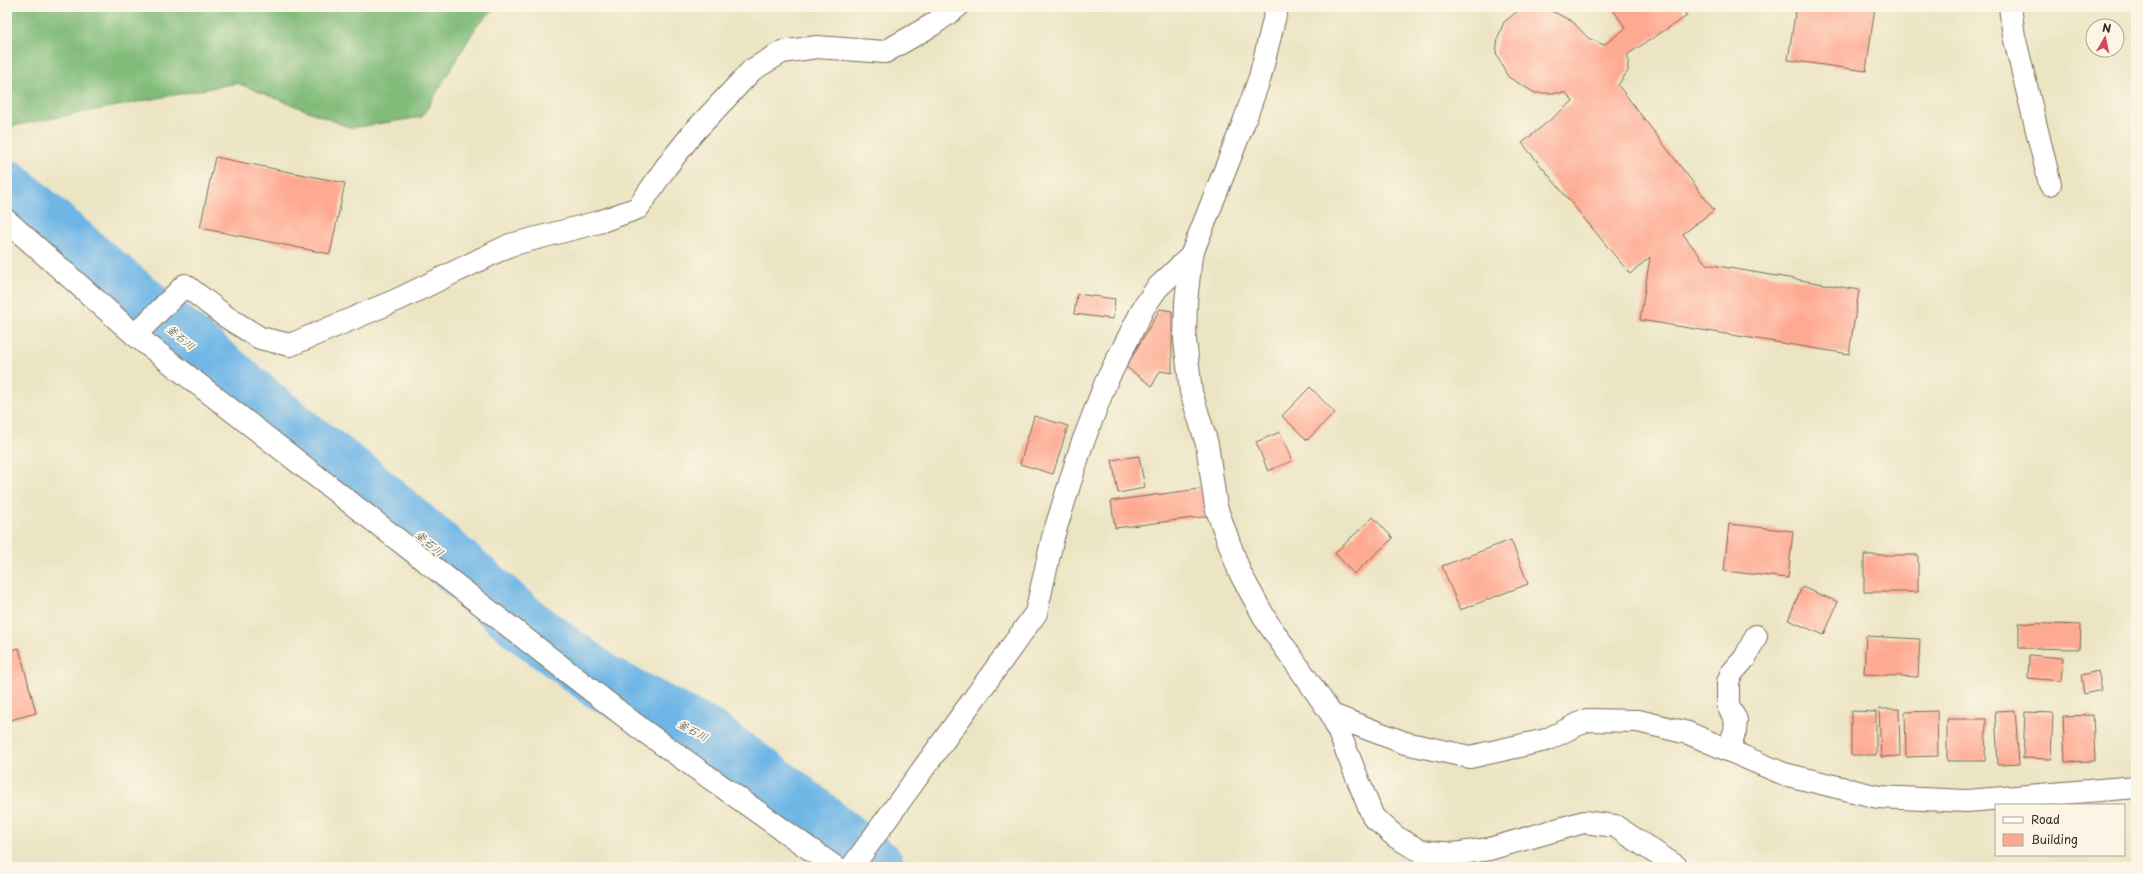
<svg xmlns="http://www.w3.org/2000/svg" width="2143" height="874" viewBox="0 0 2143 874" font-family="'Playpen Sans','Klee One',sans-serif">
<rect width="100%" height="100%" fill="#fcf5e5"/>
<filter id="ink" filterUnits="userSpaceOnUse"><feTurbulence type="fractalNoise" baseFrequency=".025" numOctaves="2"/><feDisplacementMap in="SourceGraphic" scale="8" xChannelSelector="R" yChannelSelector="G"/><feConvolveMatrix kernelMatrix="1 2 1 2 8 2 1 2 1" color-interpolation-filters="sRGB"/></filter>
<filter id="wash" filterUnits="userSpaceOnUse"><feTurbulence type="fractalNoise" baseFrequency=".012" numOctaves="4" result="noise"/><feDisplacementMap in="SourceGraphic" scale="16" xChannelSelector="R" yChannelSelector="G"/><feGaussianBlur stdDeviation="0.9" result="paint"/><feColorMatrix in="noise" values="0 0 0 0 0 0 0 0 0 0 0 0 0 0 0 0 0 1.4 0 .05"/><feComposite in="paint" operator="in"/></filter>
<g filter="url(#wash)">
<rect width="100%" height="100%" fill="#ece5c4"/>
<!-- forest -->
<path fill="#82bc7a" stroke="#5e734c" d="M7,7H496L476,27L422,117L351,128L237,83L7,127Z"/>
<g fill="none" stroke-linecap="round" stroke-linejoin="round">
<!-- river -->
<path stroke="#6eb6e6" stroke-width="57" d="M7,188L92,263L299,436L359,481L525,625L602,682L707,737L790,797L876,867"/>
</g>
<g id="blocks">
<!-- building -->
<path fill="#feaa93" d="M1538,7L1556,13L1573,22L1588,38L1604,45L1626,28L1611,7H1681L1687,16L1628,54V71L1618,85L1714,210L1683,234L1706,264L1859,290L1849,354L1640,320L1650,257L1630,274L1522,143L1573,101L1566,93H1535L1508,77L1496,53L1498,37L1504,22L1519,10Z
M1796,7H1875L1866,71L1788,60Z
M215,157L345,183L330,254L200,228Z
M1077,294L1115,299L1113,319L1074,314Z
M1160,309L1172,311V373L1160,371L1152,386L1126,367Z
M1310,387L1335,413L1307,440L1282,416Z
M1034,416L1068,426L1053,474L1020,464Z
M1280,432L1292,461L1268,471L1256,442Z
M1139,456L1145,488L1118,493L1112,460Z
M1206,488L1210,516L1115,528L1111,501Z
M1373,517L1393,538L1354,574L1335,553Z
M1729,524L1793,531L1788,578L1724,571Z
M1511,540L1528,584L1460,610L1442,566Z
M1864,555H1918V592H1864Z
M1802,587L1838,602L1824,635L1788,620Z
M2019,623L2081,625L2080,649L2019,648Z
M1866,636L1920,639L1918,677L1864,674Z
M19,648L36,713L7,721V651Z
M2029,655L2063,658L2061,681L2028,678Z
M2098,671L2102,690L2084,694L2081,675Z
M1879,709H1899L1900,756L1881,757Z
M2015,710L2019,764L1998,765L1995,711Z
M1851,711L1876,712V755H1851Z
M1937,711L1938,756L1906,757L1905,712Z
M2025,712L2053,713L2051,759L2023,758Z
M2093,715L2095,761L2065,762L2063,716Z
M1947,719H1986L1985,761H1947Z"/>
</g>
</g>
<g filter="url(#ink)">
<use href="#blocks" fill-opacity="0" stroke="#796b58" stroke-width="1"/>
<g fill="none" stroke-linecap="round" stroke-linejoin="round">
<defs>
<path id="minor" d="M1277,7L1260,77L1244,122L1191,256L1186,302L1185,340L1191,392L1207,444L1216,507L1240,573L1267,622L1332,715L1373,817L1396,837L1420,851L1454,854L1489,849L1584,822L1615,826L1677,867
M2010,7L2014,36L2050,184
M7,221L135,335L641,729L835,867
M135,335L185,285L225,316L260,338L290,345L399,299L510,245L599,222L638,208L666,167L693,133L752,70L782,52L817,47L885,52L932,25L957,7
M1332,715L1405,743L1470,757L1546,740L1587,720L1638,721L1688,733L1784,774L1878,797L1967,801L2136,787
M1728,750L1735,731L1736,720L1728,706V682L1731,674L1745,658L1756,636
M852,867L1036,613L1053,537L1081,447L1106,382L1144,307L1157,288L1191,256"/>
</defs>
<!-- minor casing -->
<use href="#minor" stroke="#796b58" stroke-width="24"/>
<!-- minor -->
<use href="#minor" stroke="#fff" stroke-width="22"/>
</g>
</g>
<g text-anchor="middle" dominant-baseline="central" stroke-width="4" stroke-linejoin="round" paint-order="stroke">
<!-- water labels -->
<g font-size="11" font-style="italic" fill="#4a545a" stroke="#fcf5e5">
<text transform="translate(181 337) rotate(40)">釜石川</text>
<text transform="translate(430 543) rotate(41)">釜石川</text>
<text transform="translate(693 730) rotate(29)">釜石川</text>
</g>
</g>
<!-- margin -->
<rect width="2143" height="874" fill="none" stroke="#fcf5e5" stroke-width="24"/>
<!-- legend -->
<rect x="1995" y="804" width="130" height="52" fill="#fcf5e5" stroke="#afa495"/>
<rect x="2003" y="817" width="20" height="6" fill="#ffffff" stroke="#afa495"/>
<text x="2031" y="824" font-size="12" fill="#3b2a1e">Road</text>
<rect x="2003" y="834" width="20" height="12" fill="#feaa93" stroke="#afa495"/>
<text x="2031" y="844" font-size="12" fill="#3b2a1e">Building</text>
<!-- north arrow -->
<g transform="translate(2105 38) rotate(9)"><circle r="19" fill="#fcf5e5" stroke="#afa495"/>
<path d="M0-3L7 15L0 10L-7 15Z" fill="#d1495b"/>
<text y="-6" font-size="11" font-weight="bold" text-anchor="middle" fill="#3b2a1e">N</text>
</g>
</svg>
